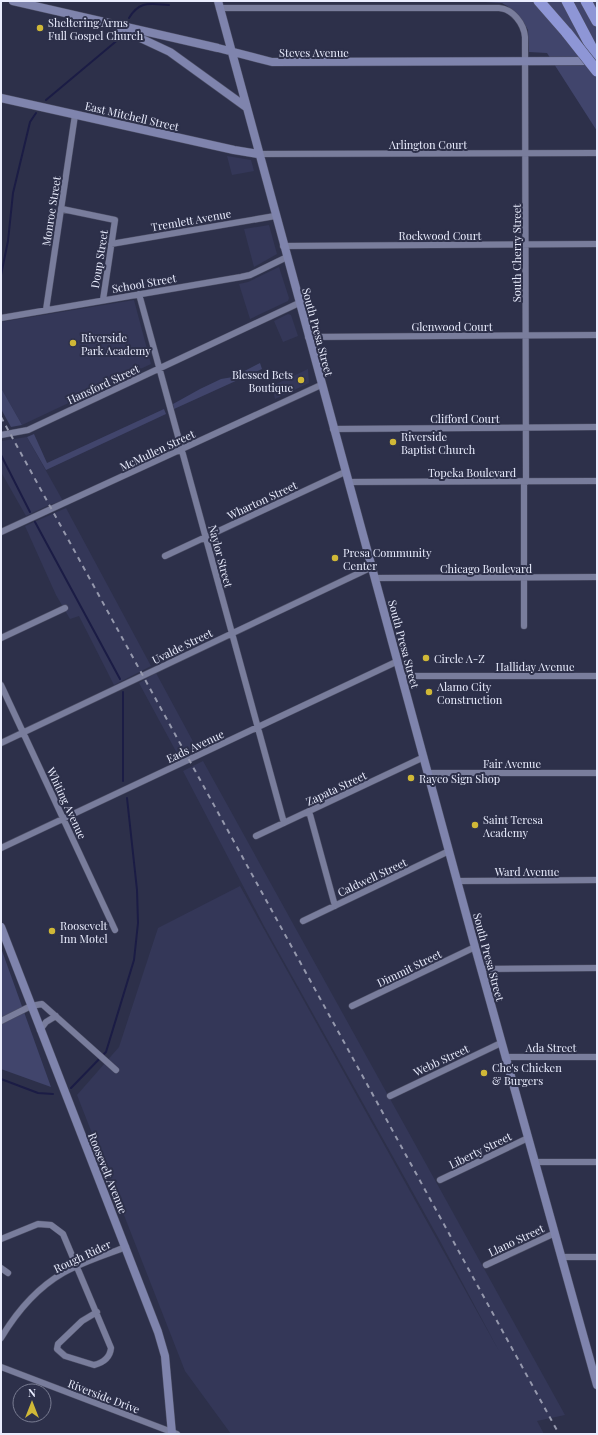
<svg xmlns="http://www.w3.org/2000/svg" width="598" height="1435" viewBox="0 0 598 1435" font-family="'Playfair Display',serif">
<rect width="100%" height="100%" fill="#2d304a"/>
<!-- built -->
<path fill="#343758" d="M227,156L251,160L254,171L232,175Z
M269,225L277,254L254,267L244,229Z
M279,267L289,298L288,301L250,319L239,284L248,282Z
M134,300L151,364L22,425L1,388V322Z
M288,314L291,315L298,336L283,342L274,321Z
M308,369L309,383L275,399L272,386Z
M27,437L63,501L49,505L26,516L1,472V441Z
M66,508L151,666L114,685L79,616L70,619L56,595L25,526Z
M156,673L196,747L179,757L139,683Z
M203,761L565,1415L537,1421L544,1434H231L185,1371L77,1095L119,1047L158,928L240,886L499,1351L439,1239L264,926L183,771Z"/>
<!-- green -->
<path fill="#41456c" d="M468,1H597V131L547,53L529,52L528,30L524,23L507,6L502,3Z
M260,363L262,369L174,409L173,404L200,389L221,379L233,377Z
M1,388L22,425L11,427L1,409Z
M164,409L166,414L46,470L27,437L34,434L47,463Z
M1,948L51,1087L1,1069Z"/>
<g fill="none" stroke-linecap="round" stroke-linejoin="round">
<!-- stream -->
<path stroke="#1b1c45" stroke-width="2" d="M129,18C140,0 150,4 169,5
M46,100L120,38
M1,275L8,241L13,193L30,122L36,113
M1,455L30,512
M35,522L120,679
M123,781V692
M1,1079L38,1093L53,1094
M71,1088L106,1052L134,960L138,923L137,890L127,798"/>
<defs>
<path id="street" d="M219,8H499C513,9 524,24 525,37L526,482
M258,154L597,153
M62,209L115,220L103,300
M111,244L275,216
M283,246L597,244
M139,294L284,823
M46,310L75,115
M1,318L241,277L250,275L287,257
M308,337L597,335
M333,429L597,427
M1,435L28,430L299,303
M348,482L597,481
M524,482V626
M1,532L321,385
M165,556L345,472
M375,578L597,577
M1,638L65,608
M401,676H597
M1,685L115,930
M1,743L372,567
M428,773H597
M309,811L335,906
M256,836L424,757
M1,848L398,661
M458,881L597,880
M303,921L449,851
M481,969L597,968
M352,1006L475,947
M1,1021L31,1006L42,1004L116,1070
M40,1030L46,1022L56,1016
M505,1057H597
M390,1096L501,1043
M535,1162H597
M440,1180L528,1138
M1,1239L38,1224L51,1225L63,1234L111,1348C110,1358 102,1363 94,1365L65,1356L57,1349L58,1344L82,1321L97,1312
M561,1257H597
M486,1265L555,1233
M1,1268L8,1273
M1,1338C16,1313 37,1288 63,1273C82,1262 105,1255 126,1247
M1,1367L177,1434"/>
<path id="secondary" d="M13,1L218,48L272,62L592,61
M218,1L475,947L597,1385
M121,29L170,52L246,107
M1,98L234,150L258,154
M1,927L158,1332L165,1356L172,1434"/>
<path id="highway" d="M539,1L567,33
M567,1L597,58
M586,1L597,21"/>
</defs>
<!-- street casing -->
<use href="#street" stroke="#4d4f66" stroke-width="7"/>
<!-- secondary casing -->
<use href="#secondary" stroke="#4d4f66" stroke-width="9"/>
<!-- highway casing -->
<use href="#highway" stroke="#4d4f66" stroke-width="12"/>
<!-- street -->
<use href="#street" stroke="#797d9c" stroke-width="6"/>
<!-- secondary -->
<use href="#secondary" stroke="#7f84ad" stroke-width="8"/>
<!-- highway -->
<use href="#highway" stroke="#8e96d6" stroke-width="11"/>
<!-- rail -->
<path stroke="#9598ad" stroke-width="2" stroke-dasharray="5 5" stroke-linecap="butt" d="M1,417L559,1434"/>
<defs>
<path id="highway-bridge" d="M567,33L597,71"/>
</defs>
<!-- highway-bridge casing -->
<use href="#highway-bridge" stroke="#4d4f66" stroke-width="12" stroke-linecap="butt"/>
<!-- highway-bridge -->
<use href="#highway-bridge" stroke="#8e96d6" stroke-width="11"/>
</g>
<!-- markers -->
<g fill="#d0b837" stroke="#2d304a" stroke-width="1.5">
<circle cx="40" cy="28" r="4"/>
<circle cx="73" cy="343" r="4"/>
<circle cx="301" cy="380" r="4"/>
<circle cx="393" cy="442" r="4"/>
<circle cx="335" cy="558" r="4"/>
<circle cx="426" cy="658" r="4"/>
<circle cx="429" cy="692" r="4"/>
<circle cx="411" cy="778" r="4"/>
<circle cx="475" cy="825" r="4"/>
<circle cx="52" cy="931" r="4"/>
<circle cx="484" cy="1073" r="4"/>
</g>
<g text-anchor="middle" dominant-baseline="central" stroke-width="4" stroke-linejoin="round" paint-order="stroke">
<!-- poi labels -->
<g font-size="11" fill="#eaedfe" stroke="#2d304a" text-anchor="start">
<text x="48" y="22">Sheltering Arms<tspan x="48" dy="13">Full Gospel Church</tspan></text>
<text x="81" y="337">Riverside<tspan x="81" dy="13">Park Academy</tspan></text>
<text x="293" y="374" text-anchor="end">Blessed Bets<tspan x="293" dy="13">Boutique</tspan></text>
<text x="401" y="436">Riverside<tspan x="401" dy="13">Baptist Church</tspan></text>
<text x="343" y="552">Presa Community<tspan x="343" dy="13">Center</tspan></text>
<text x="434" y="658">Circle A-Z</text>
<text x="437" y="686">Alamo City<tspan x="437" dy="13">Construction</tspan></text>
<text x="419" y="778">Rayco Sign Shop</text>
<text x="483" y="819">Saint Teresa<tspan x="483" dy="13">Academy</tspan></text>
<text x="60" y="925">Roosevelt<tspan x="60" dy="13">Inn Motel</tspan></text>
<text x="492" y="1067">Che's Chicken<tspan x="492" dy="13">&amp; Burgers</tspan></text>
</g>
<!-- street labels -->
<g font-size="11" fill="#eaedfe" stroke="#2d304a">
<text x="314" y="52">Steves Avenue</text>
<text transform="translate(132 116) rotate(13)">East Mitchell Street</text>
<text x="428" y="144">Arlington Court</text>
<text transform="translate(51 211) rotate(-81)">Monroe Street</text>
<text transform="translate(191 220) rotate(-10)">Tremlett Avenue</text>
<text x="440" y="235">Rockwood Court</text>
<text transform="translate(516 253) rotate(-90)">South Cherry Street</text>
<text transform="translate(99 259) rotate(-81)">Doup Street</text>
<text transform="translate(144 283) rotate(-10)">School Street</text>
<text x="452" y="326">Glenwood Court</text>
<text transform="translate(318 332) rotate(75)">South Presa Street</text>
<text transform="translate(103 384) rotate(-25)">Hansford Street</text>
<text x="465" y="418">Clifford Court</text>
<text transform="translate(157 450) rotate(-25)">McMullen Street</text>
<text x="472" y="472">Topeka Boulevard</text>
<text transform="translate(262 500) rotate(-25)">Wharton Street</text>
<text transform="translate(221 556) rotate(75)">Naylor Street</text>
<text x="486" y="568">Chicago Boulevard</text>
<text transform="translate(404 644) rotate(75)">South Presa Street</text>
<text transform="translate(182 646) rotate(-26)">Uvalde Street</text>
<text x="535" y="666">Halliday Avenue</text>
<text transform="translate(195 746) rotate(-25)">Eads Avenue</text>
<text x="512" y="763">Fair Avenue</text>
<text transform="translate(336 788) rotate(-25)">Zapata Street</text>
<text transform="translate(67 803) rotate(65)">Whiting Avenue</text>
<text x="527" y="871">Ward Avenue</text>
<text transform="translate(372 877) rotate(-25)">Caldwell Street</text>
<text transform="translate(489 957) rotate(75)">South Presa Street</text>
<text transform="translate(409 968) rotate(-26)">Dimmit Street</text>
<text x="551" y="1047">Ada Street</text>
<text transform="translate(441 1060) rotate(-25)">Webb Street</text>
<text transform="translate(480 1150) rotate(-26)">Liberty Street</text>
<text transform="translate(108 1173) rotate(68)">Roosevelt Avenue</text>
<text transform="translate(516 1240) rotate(-25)">Llano Street</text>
<text transform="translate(82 1256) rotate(-25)">Rough Rider</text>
<text transform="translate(104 1396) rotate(21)">Riverside Drive</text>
</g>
</g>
<!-- border -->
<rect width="598" height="1435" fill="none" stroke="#eaedfe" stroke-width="4"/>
<!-- north arrow -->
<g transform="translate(32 1403)"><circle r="19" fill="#2d304a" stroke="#797c92"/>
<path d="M0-3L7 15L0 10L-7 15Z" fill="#d0b837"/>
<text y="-6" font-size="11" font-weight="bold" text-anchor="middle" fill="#eaedfe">N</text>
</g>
</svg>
